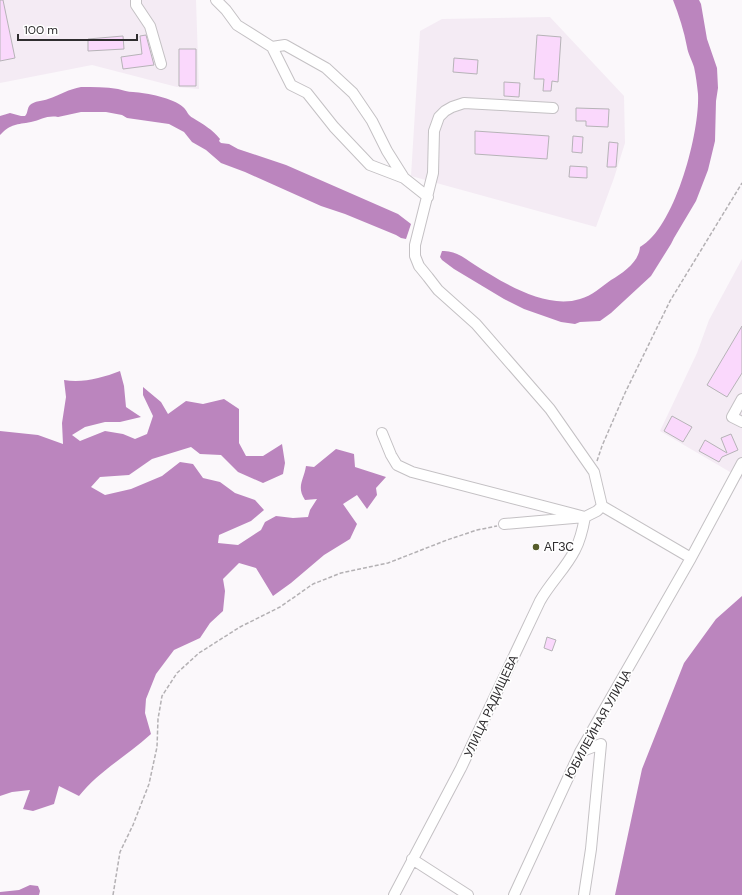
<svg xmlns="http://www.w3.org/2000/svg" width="742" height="895" viewBox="0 0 742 895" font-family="'DM Sans',sans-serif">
<rect width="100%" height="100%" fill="#fbf8fb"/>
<!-- built -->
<path fill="#f4ebf4" d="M0,0H196L199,89L177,87L92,65L0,83Z
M550,17L624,96L625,143L614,178L596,227L411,176L420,31L442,19Z
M742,259V479L660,431L697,353L709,320Z"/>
<!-- water -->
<path fill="#bb85be" d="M673,0H699L701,4L707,39L717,68L718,88L716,101L715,141L708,170L696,201L674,238L671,244L651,276L611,313L600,321L580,322L575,324L561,322L524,309L504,299L454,269L442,260L440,257L442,251C455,250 464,258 475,265C502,282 546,310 580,299C592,296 601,287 611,280C623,273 639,262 640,247C675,228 700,132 698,94C697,85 696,76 694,67C692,60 688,54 687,47C684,31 679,15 673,0Z
M81,87C93,87 106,87 118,89C123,90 128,92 133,92C147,93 173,98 183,107C187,110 188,116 193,118C204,125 212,129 220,139L219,141L221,143L229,144L238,149L286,165L398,214L411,224L406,239L401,238L396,235L345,214L321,206L245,172L221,163L206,150L192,142L184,132L169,124L127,118L122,115L106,112H81L58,117C47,115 41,120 31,122C16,125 12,123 0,135V116L10,113L21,116H25C28,113 27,108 30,105C34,101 43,101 48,99C60,95 69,89 81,87Z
M120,371L124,386L126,407L141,417L120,422H105L85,427L72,435L80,441L105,431L123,434L135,439L147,434L153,416L143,395V387L161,402L168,414L186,401L203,404L224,399L239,409V443L246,456H263L282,444L285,463L283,474L263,483L238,472L221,455L200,454L191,447L152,459L129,475L100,477L91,487L105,495L131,489L162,476L180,462L193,464L203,478L220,482L235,493L255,500L264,510L251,521L219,535L218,543L238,545L261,530L265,522L276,516L293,518L308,517L310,510L317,499L305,500C296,486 304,480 306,466L314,467L336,449L354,454L355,467L386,477L376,488L377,495L367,509L357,495L343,504L357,524L350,539L324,555L291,583L273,596L256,568L239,563L223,579L225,591L223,611L210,623L200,638L174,650L156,674L146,699L145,713L151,734C127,756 99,771 79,796L59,786L54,804L33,811L23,809L30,790L12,792L0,796V431L38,435L63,444L62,423L66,397L64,380C83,383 102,378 120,371Z
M742,596V895H615L642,769L684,663L716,619Z
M30,885L38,886L40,891L39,895H0V892L19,890Z"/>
<!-- building -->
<path fill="#fad8fc" stroke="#b6b3b7" d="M0,0H3L15,58L0,61Z
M146,35L154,65L123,69L121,57L142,54L140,36Z
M537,35L561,37L558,82L552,81L551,91H543L544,79H534Z
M123,36L124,49L88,51V39Z
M179,49H196V86H179Z
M454,58L478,60L477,74L453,72Z
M504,82L520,83L519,97L504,96Z
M576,108L609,109L608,127L586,126V121H576Z
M475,131L549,136L547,159L475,154Z
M573,136L583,137L582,153L572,152Z
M609,142L618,143L616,167H607Z
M570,166L587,167V178L569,177Z
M742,326V373L727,397L707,385Z
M672,416L692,427L683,442L664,431Z
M731,434L738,450L722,457L719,462L699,451L705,440L727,453L721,438Z
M547,637L556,640L552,651L544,648Z"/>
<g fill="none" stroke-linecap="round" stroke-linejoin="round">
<defs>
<path id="minor" d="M136,0V5L150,26L161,64
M216,0L226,10L237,25L272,47L291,85L307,93L334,127L370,165L404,178
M272,47L285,45L326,68L353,93L372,121L387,151L404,178L428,197
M553,108L464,103L452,107L445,111L439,117L434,131L433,173L415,245V256L419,266L428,277L438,290L476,324L550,409L594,472L602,506
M742,399L732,417L742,422
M382,433L391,455L397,465L412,472L585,517
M504,524L585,517L597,511L602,506L691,558
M580,752L601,744L591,849L584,895
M412,859L468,895
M394,895L461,768L540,601C550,583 566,568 575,550C581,539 583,528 585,517
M514,895L580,752L691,558L742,463"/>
</defs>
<!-- minor casing -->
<use href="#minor" stroke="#c4c1c4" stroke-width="12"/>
<!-- path -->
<path stroke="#b4b1b4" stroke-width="1.5" stroke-dasharray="4 2" stroke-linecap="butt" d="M597,461L602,446L625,393L670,301L742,183
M113,895L120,852L133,825L149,784L157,747L158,719L162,696L177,673L199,653L240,627L280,607L313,584L341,573L388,563L447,540L477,530L497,526"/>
<!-- minor -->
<use href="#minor" stroke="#fff" stroke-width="10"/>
</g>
<!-- markers -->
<circle fill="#565c2a" stroke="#fff" stroke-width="1.5" cx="536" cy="547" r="4"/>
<g text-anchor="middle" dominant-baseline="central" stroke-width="3.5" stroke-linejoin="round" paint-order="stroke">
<!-- poi labels -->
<g font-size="12" fill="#2f2d2f" stroke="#fff" text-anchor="start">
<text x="544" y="547">АГЗС</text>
</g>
<!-- street labels -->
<g font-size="12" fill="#2f2d2f" stroke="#fff">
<text transform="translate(491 706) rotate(-65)">УЛИЦА РАДИЩЕВА</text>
<text transform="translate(598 724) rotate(-61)">ЮБИЛЕЙНАЯ УЛИЦА</text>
</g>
</g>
<!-- scale -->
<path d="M18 34v6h119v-6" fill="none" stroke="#2f2d2f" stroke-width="2"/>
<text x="24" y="34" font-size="12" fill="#2f2d2f" stroke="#ffffff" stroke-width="3" paint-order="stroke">100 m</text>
</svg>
